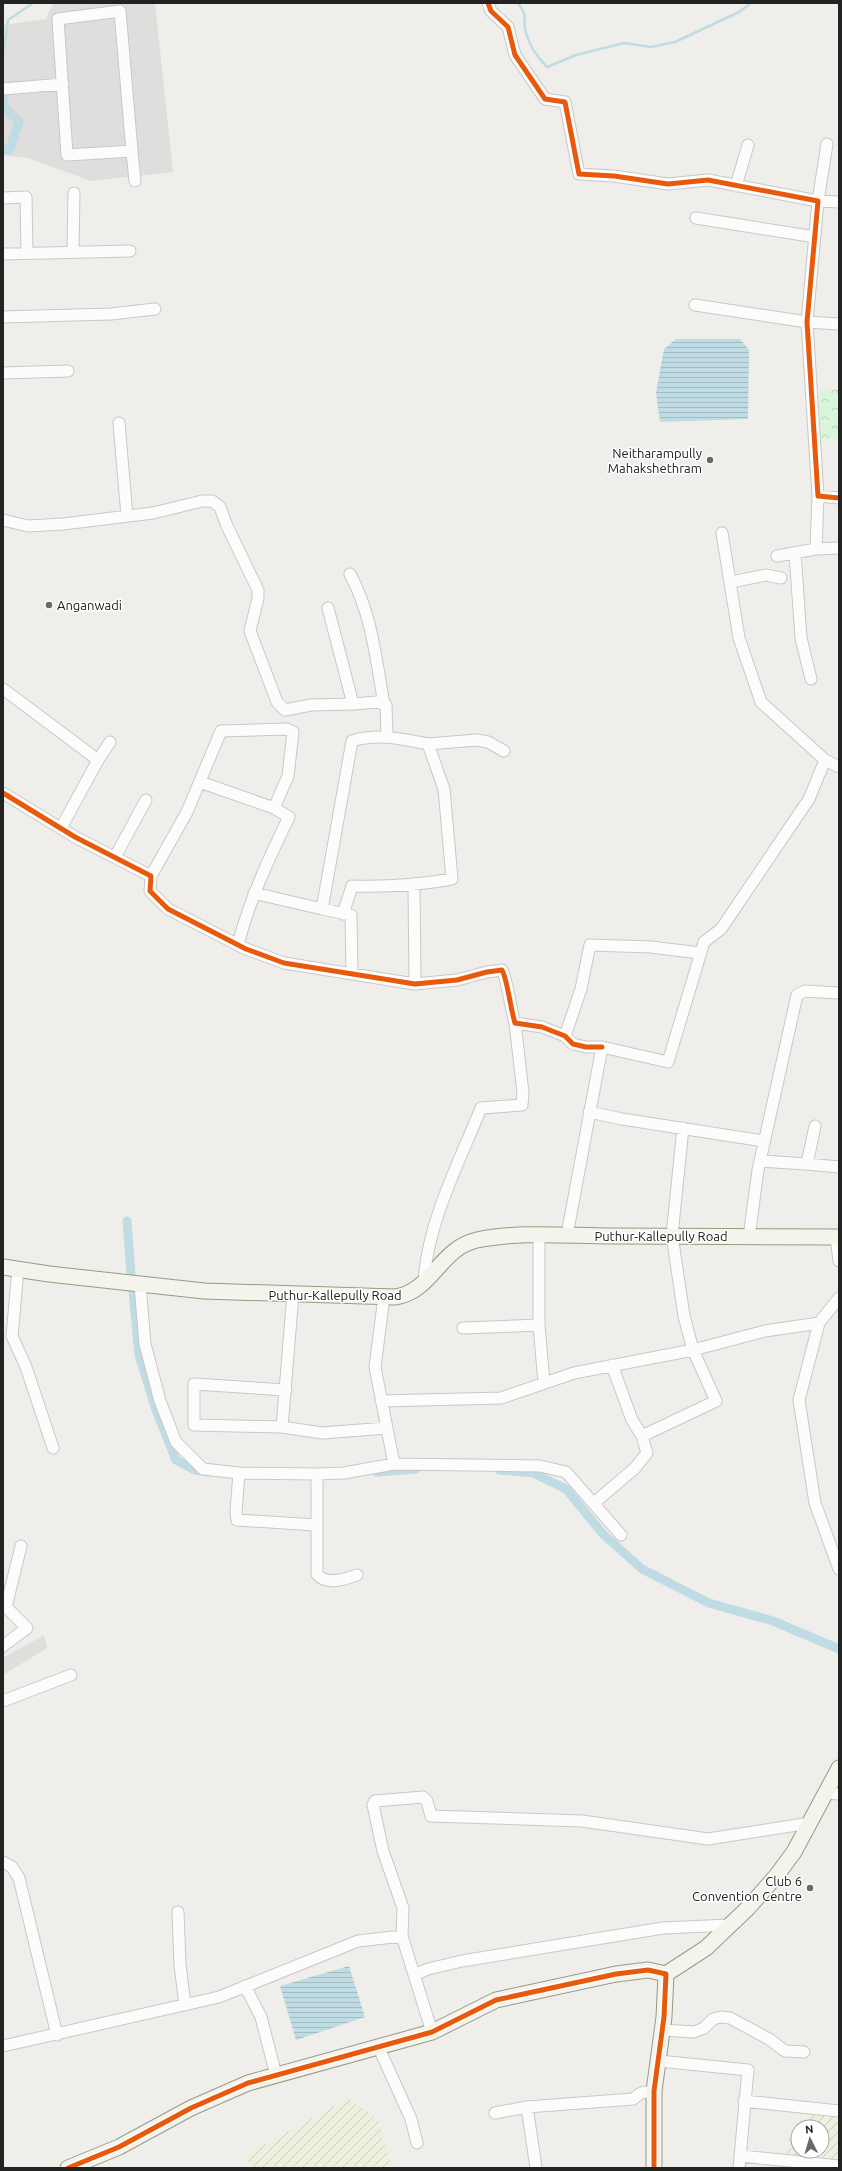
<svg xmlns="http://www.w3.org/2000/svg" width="842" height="2171" viewBox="0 0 842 2171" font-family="Ubuntu,sans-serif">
<defs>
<pattern id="farmland-furrows" width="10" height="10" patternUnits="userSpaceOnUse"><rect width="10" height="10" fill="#efefdf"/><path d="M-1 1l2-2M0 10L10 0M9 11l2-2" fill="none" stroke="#cdcdbf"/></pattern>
<pattern id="park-crowns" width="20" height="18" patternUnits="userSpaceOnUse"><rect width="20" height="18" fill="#daf5da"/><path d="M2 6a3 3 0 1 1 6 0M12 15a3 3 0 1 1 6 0" fill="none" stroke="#bbd2bb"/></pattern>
<pattern id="water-rules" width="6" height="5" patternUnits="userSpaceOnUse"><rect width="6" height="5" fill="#bfdbe3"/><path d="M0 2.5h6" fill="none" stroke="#a4bcc2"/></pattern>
</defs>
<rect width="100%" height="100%" fill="#f0eeeb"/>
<!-- residential -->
<path fill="#dfdedc" d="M53,3H155L173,172L91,181L28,158L3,155V25L46,19Z
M44,1635L47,1648L3,1675V1658Z"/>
<!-- farmland -->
<path fill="url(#farmland-furrows)" d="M348,2098L378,2120L392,2168H251L246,2155Z
M806,2113L839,2115V2161L786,2158L790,2134H798V2151H822V2127H804Z"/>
<!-- park -->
<path fill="url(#park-crowns)" d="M839,389V439H821L819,390Z"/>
<!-- water -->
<path fill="url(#water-rules)" d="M676,339H740L749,350L748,419L660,422L656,393L664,349Z
M349,1966L365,2017L296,2040L280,1986Z"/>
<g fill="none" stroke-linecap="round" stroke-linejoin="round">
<!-- stream -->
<path stroke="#bfdbe3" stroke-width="2.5" d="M518,3C528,17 523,15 525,29C528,44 537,57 547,67L576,55L624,43L651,47L675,42L739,12L751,3
M3,58L8,20L33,3"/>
<!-- canal -->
<path stroke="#bfdbe3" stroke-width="9" d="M3,149L9,151L19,122L5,108L3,96
M127,1221L131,1275
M133,1291L139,1355L155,1407L176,1460L195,1470L208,1472
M499,1470L533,1473L566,1489L603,1534L642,1569L709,1603L773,1621L839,1649
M377,1472L416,1469"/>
<defs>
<path id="street" d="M488,3L491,11L508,27L515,55L545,99L565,102L579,174L614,176L668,184L708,180L818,201L807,322L818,496L839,498
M120,11L132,151L67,155L58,19Z
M3,89L63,84
M827,144L818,201L839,202
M132,151L135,181
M736,186L748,145
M3,198L26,197L27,253
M696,218L815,237
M73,251L74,193
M3,254L130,251
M695,305L807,322L839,324
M3,317L111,314L155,309
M3,373L68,371
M119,423L127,516
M818,496L816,549L839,548
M3,520L28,526L63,524L153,513L202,501H212L220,507L227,526L258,590V598L250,631L277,702L285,710L311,705L353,704L377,702L386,705L387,736
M722,533L739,638L761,702L825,760
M795,553L801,638L811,679
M777,556L816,549
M350,574C372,614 376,660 384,704
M731,582L766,575L781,578
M328,608L353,704
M3,689L98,760
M428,744L477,740L488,742L504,751
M200,782L274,808
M3,793L75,837L151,876L150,891L168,909L246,949L284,963L415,984L457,980L487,972L502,970C507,978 511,1011 515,1023L542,1027L565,1036L573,1044L586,1047H602
M61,828L98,760L110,742
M115,857L146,800
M151,876L187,812L221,731L287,729L293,732L288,776L274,808L289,817C269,858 250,899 238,944
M414,885L415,984
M254,893L322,909L352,741C378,733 402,739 428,744L444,789L452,879C418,885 386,887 352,886L343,914
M322,909L351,915L352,974
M565,1036L581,989L590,945L651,947L700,953
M589,1112L622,1119L764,1141
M760,1161L807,1164L815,1126
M807,1164L839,1167
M539,1235V1325L544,1383
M567,1235L602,1047L668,1062L704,942L721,929L809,799L825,760L839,767
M749,1237L758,1170L797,995L805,991L839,993
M836,1237L839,1261
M18,1269L12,1336L26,1367L53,1448
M424,1283C427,1223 459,1163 481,1108L522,1105L523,1093L515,1023
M140,1284L145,1344L160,1401L176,1442L203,1469L239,1473L317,1474L344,1473L394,1464L540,1466L566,1472L621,1535
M384,1297L375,1367L394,1464
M839,1298L819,1323L799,1400L815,1503L839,1569
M463,1328L539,1325
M286,1390L194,1384V1425L282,1427L293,1294
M381,1401L501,1398L574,1373L693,1350L765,1331L819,1323
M282,1427L322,1433L387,1428
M642,1436L716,1401L693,1350L684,1316L672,1235L683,1128
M239,1473L236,1512L237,1520L316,1525
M317,1474V1574C326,1586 346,1579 357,1575
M594,1503L635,1468L647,1453L642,1436L632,1420L612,1365
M3,1606L6,1607L27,1628L3,1646
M6,1607L21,1546
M3,1701L71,1675
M826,1793L839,1794
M3,1862L12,1867L19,1878L57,2035
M178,1912L180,1965L185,2005
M402,1936L403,1908L383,1851L373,1805L375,1801L423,1797L427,1801L431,1816L582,1821L708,1839L810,1823
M414,1975L428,1969L462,1961L663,1928L729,1925
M245,1986L261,2017L276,2075
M663,2030L694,2032L704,2028L713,2019L721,2017L730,2018L769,2039L785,2051L804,2052
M3,2046L219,1997L358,1941L402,1936L432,2032
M378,2046L411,2119L417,2143
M659,2061L748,2070L739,2168
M744,2101L839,2111
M527,2107L536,2168
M495,2113L527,2107L633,2099L641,2093L654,2091
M741,2156L839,2166"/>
<path id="secondary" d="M3,1267L49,1274L204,1291L395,1297C432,1292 440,1248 477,1240C521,1231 568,1236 612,1236C688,1237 763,1236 839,1237
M666,1974L706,1948L748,1908L777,1875L794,1852L839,1768
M68,2168L119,2147L191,2108L248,2083L432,2032L496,2000L616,1974L648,1970L666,1974
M654,2168V2091L664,2017L666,1974"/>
</defs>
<!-- street casing -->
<use href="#street" stroke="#c9c8c7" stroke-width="13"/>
<!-- secondary casing -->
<use href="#secondary" stroke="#999a82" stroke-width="17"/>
<!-- street -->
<use href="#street" stroke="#fdfcfc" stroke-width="11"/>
<!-- secondary -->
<use href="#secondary" stroke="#f4f4ed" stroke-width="15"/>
<defs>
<path id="cycleway" d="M488,3L491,11L508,27L515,55L545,99L565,102L579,174L614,176L668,184L708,180L818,201L807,322L818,496L839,498
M3,793L75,837L151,876L150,891L168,909L246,949L284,963L415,984L457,980L487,972L502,970C507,978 511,1011 515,1023L542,1027L565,1036L573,1044L586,1047H602
M68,2168L119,2147L191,2108L248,2083L432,2032L496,2000L616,1974L648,1970L666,1974L664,2017L654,2091V2168"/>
</defs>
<!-- cycleway casing -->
<use href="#cycleway" stroke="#fff" stroke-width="8"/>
<!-- cycleway -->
<use href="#cycleway" stroke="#e8590c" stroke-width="5"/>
</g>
<!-- markers -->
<g fill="#6a6968" stroke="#fff" stroke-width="1.5">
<circle cx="710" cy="460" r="4"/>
<circle cx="49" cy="605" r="4"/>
<circle cx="810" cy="1888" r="4"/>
</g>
<g text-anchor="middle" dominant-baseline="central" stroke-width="3" stroke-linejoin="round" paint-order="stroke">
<!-- poi labels -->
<g font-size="13" fill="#222" stroke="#fff" text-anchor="end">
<text x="702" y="453">Neitharampully<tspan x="702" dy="15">Mahakshethram</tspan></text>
<text x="57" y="605" text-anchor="start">Anganwadi</text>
<text x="802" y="1881">Club 6<tspan x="802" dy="15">Convention Centre</tspan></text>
</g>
<!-- street labels -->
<g font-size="13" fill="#222" stroke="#fff">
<text x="661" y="1236">Puthur-Kallepully Road</text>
<text x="335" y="1295">Puthur-Kallepully Road</text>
</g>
</g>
<!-- border -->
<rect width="842" height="2171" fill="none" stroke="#222222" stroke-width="8"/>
<!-- north arrow -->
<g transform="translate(810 2139) rotate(355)"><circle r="19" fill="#ffffff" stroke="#a7a7a7"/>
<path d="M0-3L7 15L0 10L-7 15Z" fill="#6a6968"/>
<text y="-6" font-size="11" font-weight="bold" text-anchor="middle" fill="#222222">N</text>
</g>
</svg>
